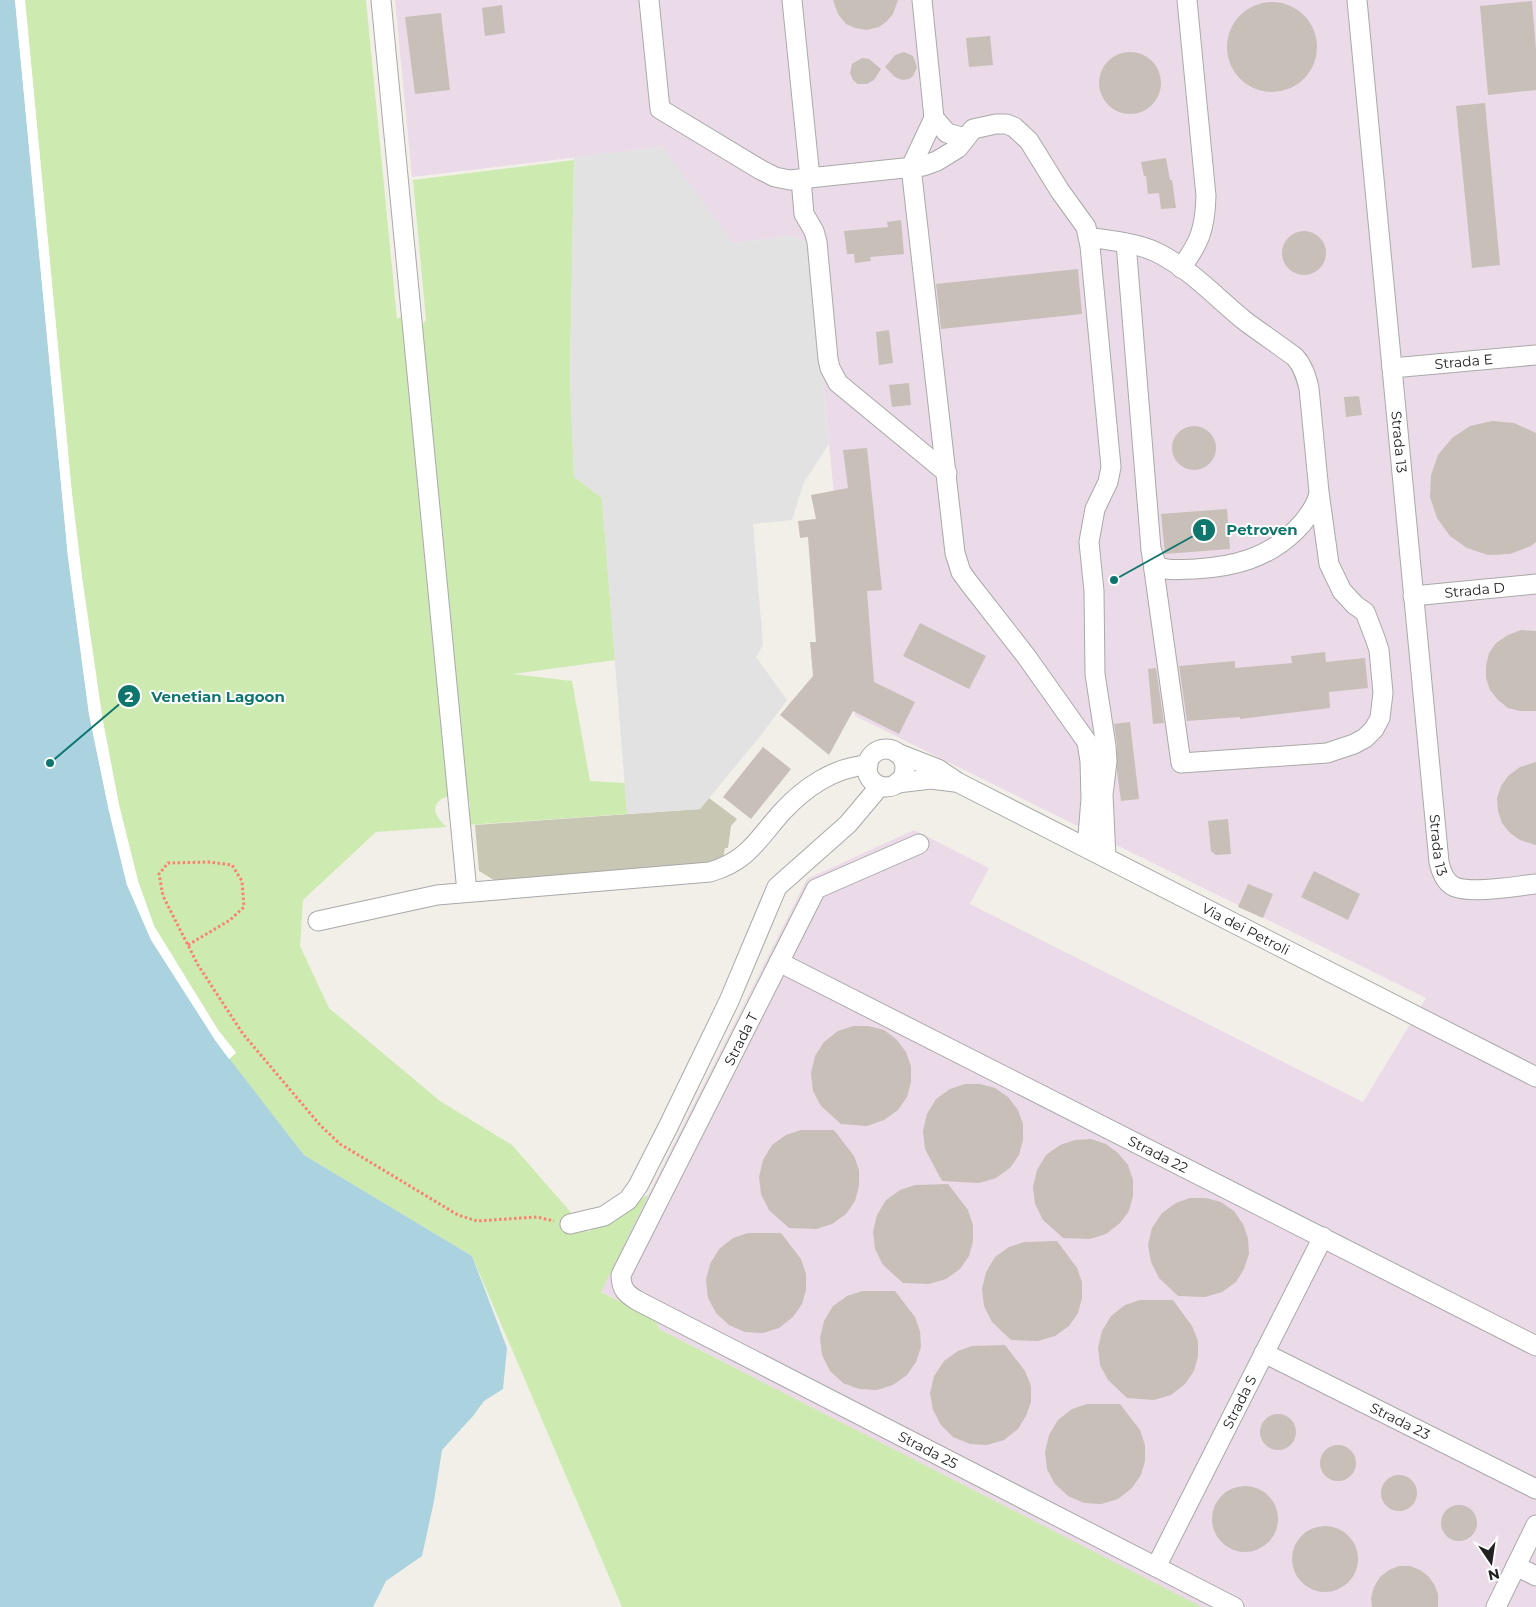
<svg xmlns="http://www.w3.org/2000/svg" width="1536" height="1607" viewBox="0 0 1536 1607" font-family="Montserrat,sans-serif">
<rect width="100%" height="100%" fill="#f2efe9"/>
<!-- industrial -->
<path fill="#ebdbe8" d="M395,0H1536V1607H1201L659,1329L656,1319L600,1291L807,879L914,830L989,868L970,904L1363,1102L1426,998L855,716L810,244L793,236L733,243L662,147L412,177Z"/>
<!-- construction -->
<path fill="#c7c7b4" d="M709,798L737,819L731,826L728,848H725L723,858L707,866L494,880L479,871L475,825L700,809Z"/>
<!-- grass -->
<path fill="#cdebb0" d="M25,0H366L397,319L406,313L452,795C430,800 431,815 447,827L376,832L303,900L300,946L329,1008L440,1101L512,1145L588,1232L649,1194L601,1292L656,1319L659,1329L1202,1607H622L472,1256L304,1155L229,1059L236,1052L218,1030L154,926L138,881L119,805L102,716L82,577L72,494Z
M574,160L570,377L574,476L602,498L615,660L513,674L572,681L590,781L625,783L627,814L467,825L470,804L465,790L419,329L426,320L413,180Z"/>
<!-- parking -->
<path fill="#e2e2e2" d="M663,147L733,243L793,236L810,244L829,444L804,482L792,520L753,524L763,645L756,657L787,700L762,734L700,809L627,814L602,498L574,477L570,377L574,160L575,157Z"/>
<!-- water -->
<path fill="#aad3df" d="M0,0H15L68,557L89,714L109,811L127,885L215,1040L304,1155L472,1256L507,1348L503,1389L484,1401L473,1416L442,1450L434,1501L422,1556L386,1581L373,1607H0Z"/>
<!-- pier -->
<path fill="#fff" d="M15,0H25L72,494L82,577L102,716L119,805L138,881L154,926L218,1030L236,1053L229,1059L215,1040L151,940L127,885L109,811L89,714L68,557Z"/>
<!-- building -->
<path fill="#c7bfb8" d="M833,0H898L893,14L887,21L879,27L867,30L855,28L846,24L838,14Z
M1532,1L1536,50V90L1488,95L1480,6Z
M1227 47a45 45 0 1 1 90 0a45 45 0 1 1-90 0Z
M502,5L505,33L485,36L482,8Z
M441,13L450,90L415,94L405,17Z
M990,36L993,65L969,67L966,38Z
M904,52L913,56L917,67L913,76L909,79L902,80L895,77L885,67L895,55Z
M1099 83a31 31 0 1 1 62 0a31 31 0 1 1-62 0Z
M862,58L869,59L881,69L874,80L867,84H858L853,80L850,73L852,64Z
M1485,103L1500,265L1472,268L1456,106Z
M1166,158L1170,180H1172L1176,208L1161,209L1159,193L1148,194L1146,176H1144L1141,162Z
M901,220L904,254L870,257L871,261L855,263L854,254H847L844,231L888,227L887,222Z
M1282 253a22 22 0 1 1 44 0a22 22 0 1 1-44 0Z
M1078,269L1082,314L941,329L936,284Z
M889,330L893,363L879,365L876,332Z
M909,383L911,405L892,407L889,385Z
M1359,396L1362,415L1346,417L1344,397Z
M1492,421L1514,423L1536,433V542L1531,546L1510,554L1488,555L1467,548L1450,536L1437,518L1430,497L1431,475L1438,455L1452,438L1470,426Z
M1172 448a22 22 0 1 1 44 0a22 22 0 1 1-44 0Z
M867,448L882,590L867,591L874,682L915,702L899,734L853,711L829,755L780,715L813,676L810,642H816L808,537L800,538L798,521L816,519L811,495L848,488L843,450Z
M1227,509L1230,549L1165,554L1161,514Z
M920,623L986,656L969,689L903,656Z
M1521,630L1536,631V711H1520L1508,708L1498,700L1490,690L1486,678V666L1489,653L1496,643L1508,635Z
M1325,652L1326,662L1365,658L1368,688L1329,692L1330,708L1240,719V717L1187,721L1179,666L1235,661V668L1292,663L1291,656Z
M1156,668L1164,723L1153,724L1148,669Z
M1130,722L1139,799L1121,801L1117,771V745L1114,724Z
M763,747L791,769L751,819L723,797Z
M1536,762V845L1520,840L1510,833L1502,823L1498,811L1497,798L1501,786L1508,776L1520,767Z
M1228,819L1231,854L1216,855L1211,851L1208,821Z
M1314,871L1360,894L1348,920L1301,897Z
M1248,884L1273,894L1263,918L1238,907Z
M853,1026H868L884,1030L896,1039L906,1052L911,1066V1082L907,1097L898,1110L884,1120L867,1126L841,1124L821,1106L813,1091L811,1073L815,1056L824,1042L838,1031Z
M965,1084H980L995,1088L1008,1097L1018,1110L1023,1124V1140L1019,1155L1010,1168L996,1178L979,1183L942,1181L925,1149L923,1131L927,1114L936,1099L950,1089Z
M801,1130H834L854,1156L859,1170V1186L855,1201L846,1214L832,1224L816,1229L789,1228L769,1210L761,1194L759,1177L763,1160L772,1145L786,1135Z
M1091,1139L1106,1144L1118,1153L1128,1165L1133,1180V1196L1129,1211L1120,1223L1106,1234L1090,1239L1063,1238L1043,1220L1035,1204L1033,1187L1037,1170L1046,1155L1060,1145L1075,1140Z
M948,1184L968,1210L973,1225V1241L969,1256L960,1269L946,1279L929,1284L903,1283L883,1265L875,1249L873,1232L877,1215L886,1200L900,1190L915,1185Z
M1190,1198H1206L1221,1202L1234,1211L1243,1224L1248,1238L1249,1254L1244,1269L1236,1282L1222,1292L1205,1297L1178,1296L1159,1278L1151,1262L1148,1245L1152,1228L1162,1213L1176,1203Z
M748,1233H781L801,1259L806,1274V1290L802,1304L793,1317L779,1328L763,1333L745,1332L729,1325L716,1313L708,1298L706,1280L710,1264L719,1249L733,1238Z
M1057,1241L1077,1268L1082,1282V1298L1078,1313L1069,1326L1055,1336L1038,1341L1011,1340L992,1322L984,1306L982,1289L986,1272L995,1257L1009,1247L1024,1242Z
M862,1291H895L915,1317L920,1331L921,1347L916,1362L907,1375L893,1385L877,1390L859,1389L843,1383L830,1371L822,1355L820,1338L824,1321L833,1306L847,1296Z
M1140,1300H1173L1192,1326L1198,1341V1356L1194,1371L1185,1384L1171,1395L1154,1400L1127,1398L1108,1380L1100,1365L1098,1348L1102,1331L1111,1316L1125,1305Z
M1005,1345L1025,1371L1031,1386V1402L1026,1416L1018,1429L1004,1440L987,1445L970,1444L953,1437L941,1425L933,1410L930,1393L934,1376L944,1361L958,1351L972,1346Z
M1087,1404H1120L1140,1430L1145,1445V1461L1141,1475L1132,1488L1118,1499L1101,1504L1084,1503L1068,1496L1055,1484L1047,1469L1045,1452L1049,1435L1058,1420L1072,1409Z
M1260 1432a18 18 0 1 1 36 0a18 18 0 1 1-36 0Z
M1320 1463a18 18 0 1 1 36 0a18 18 0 1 1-36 0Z
M1381 1493a18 18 0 1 1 36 0a18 18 0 1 1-36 0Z
M1212 1519a33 33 0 1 1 66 0a33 33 0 1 1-66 0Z
M1441 1523a18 18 0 1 1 36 0a18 18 0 1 1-36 0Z
M1292 1559a33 33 0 1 1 66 0a33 33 0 1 1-66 0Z
M1399,1566H1410L1420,1570L1428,1576L1434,1584L1438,1594V1607H1372L1371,1598L1374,1587L1380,1577L1389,1570Z"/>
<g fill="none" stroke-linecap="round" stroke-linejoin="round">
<defs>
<g id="minor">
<path d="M381,0L467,892"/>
<path d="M649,0L660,109L761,170L775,177L790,180L923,166L937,161L958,148L973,129L996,124H1006L1014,127L1029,141L1060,191L1086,227L1090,246L1111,467L1108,482L1095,509L1089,542L1094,591L1095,674L1106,746L1107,761L1103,795L1106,858"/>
<path d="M792,0L810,178"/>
<path d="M922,0L934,118L947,133L965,138"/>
<path id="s1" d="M1357,0L1439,862C1441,871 1445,883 1455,887C1473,894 1516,886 1536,884"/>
<path d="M934,118L911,167L955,553L961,572L969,583L1026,656L1087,742L1090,761L1091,799L1087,848"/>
<path d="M801,179L804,214L814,231L817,242L828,359L830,368L838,383L947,473"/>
<path d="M1089,237C1113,241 1139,243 1160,254C1191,270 1218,299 1245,321C1261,333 1279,345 1295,357C1303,366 1306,376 1309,388L1319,492L1329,564L1342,591L1355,605L1365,612L1375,638L1379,650L1383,693L1380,718L1374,729L1365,738L1354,744L1327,753L1181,763L1151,549"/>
<path d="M1126,243L1151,549L1157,566C1168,572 1182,569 1195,569C1233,567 1268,558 1296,530C1306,520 1315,508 1319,494"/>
<path d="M1181,268C1200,242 1205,229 1206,196L1187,0"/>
<path id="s2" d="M1392,368L1536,355"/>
<path id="s3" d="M1413,596L1536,584"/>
<circle cx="886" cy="768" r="19"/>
<path id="s4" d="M897,753L938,769L957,782L1536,1077"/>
<path d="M897,783L931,779L955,782"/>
<path id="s5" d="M919,844L816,889L621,1275C621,1289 626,1294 638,1301L1234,1607"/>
<path d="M318,921L437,895L710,872C748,861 757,840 782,812C804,788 834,767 868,765"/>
<path id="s6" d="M779,962L1536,1346"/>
<path d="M570,1224L604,1216L628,1200L638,1186L668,1127L729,1001L777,887L848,824L880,786"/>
<path id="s7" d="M1264,1353L1536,1489"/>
<path d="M1516,1566L1536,1576"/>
<path id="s8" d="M1156,1567L1323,1237"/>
<path d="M1496,1607L1536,1525"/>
</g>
</defs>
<!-- minor casing -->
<use href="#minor" stroke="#a9a9a9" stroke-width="21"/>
<!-- path -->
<path stroke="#fa8072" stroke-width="3" stroke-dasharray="2.5 2.5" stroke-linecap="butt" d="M188,945L230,920L244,907L242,881L232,865L209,862L168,863L159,874L163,896L198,965L243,1034L320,1125L340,1144L458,1215L477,1221L537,1217L554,1221"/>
<!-- minor -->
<use href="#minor" stroke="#fff" stroke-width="19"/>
</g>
<g text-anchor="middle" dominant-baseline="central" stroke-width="4" stroke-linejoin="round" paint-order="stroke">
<!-- street labels -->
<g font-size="14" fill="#222" stroke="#fff">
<text stroke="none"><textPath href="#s2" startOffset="72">Strada E</textPath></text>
<text stroke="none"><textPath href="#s1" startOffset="444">Strada 13</textPath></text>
<text stroke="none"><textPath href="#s3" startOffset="62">Strada D</textPath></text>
<text stroke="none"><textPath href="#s1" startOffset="849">Strada 13</textPath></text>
<text stroke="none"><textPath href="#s4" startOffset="391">Via dei Petroli</textPath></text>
<text transform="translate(741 1039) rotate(-63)">Strada T</text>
<text stroke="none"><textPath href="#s6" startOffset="425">Strada 22</textPath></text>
<text stroke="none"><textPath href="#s8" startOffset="185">Strada S</textPath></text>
<text stroke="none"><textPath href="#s7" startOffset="152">Strada 23</textPath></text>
<text stroke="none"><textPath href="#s5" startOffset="904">Strada 25</textPath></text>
</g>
</g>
<!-- callouts -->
<path fill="none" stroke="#0f766e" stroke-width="2" d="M1114 580L1204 530M50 763L129 696"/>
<g fill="#0f766e" stroke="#fff" stroke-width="2">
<circle cx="1114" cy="580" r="5"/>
<circle cx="50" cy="763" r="5"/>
<circle cx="1204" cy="530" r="12"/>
<circle cx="129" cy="696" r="12"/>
</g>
<g font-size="15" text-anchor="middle" font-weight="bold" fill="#fff">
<text x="1204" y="535">1</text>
<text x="129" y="702">2</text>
</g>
<g font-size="15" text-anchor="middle" font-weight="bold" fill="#0f766e" stroke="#fff" stroke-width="4" stroke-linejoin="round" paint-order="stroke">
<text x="1262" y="535">Petroven</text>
<text x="218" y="702">Venetian Lagoon</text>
</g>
<!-- north arrow -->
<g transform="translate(1491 1562) rotate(167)" stroke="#ffffff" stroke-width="4" paint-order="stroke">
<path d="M0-4L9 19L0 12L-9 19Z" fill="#222222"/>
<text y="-8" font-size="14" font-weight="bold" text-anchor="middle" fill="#222222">N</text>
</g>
</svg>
